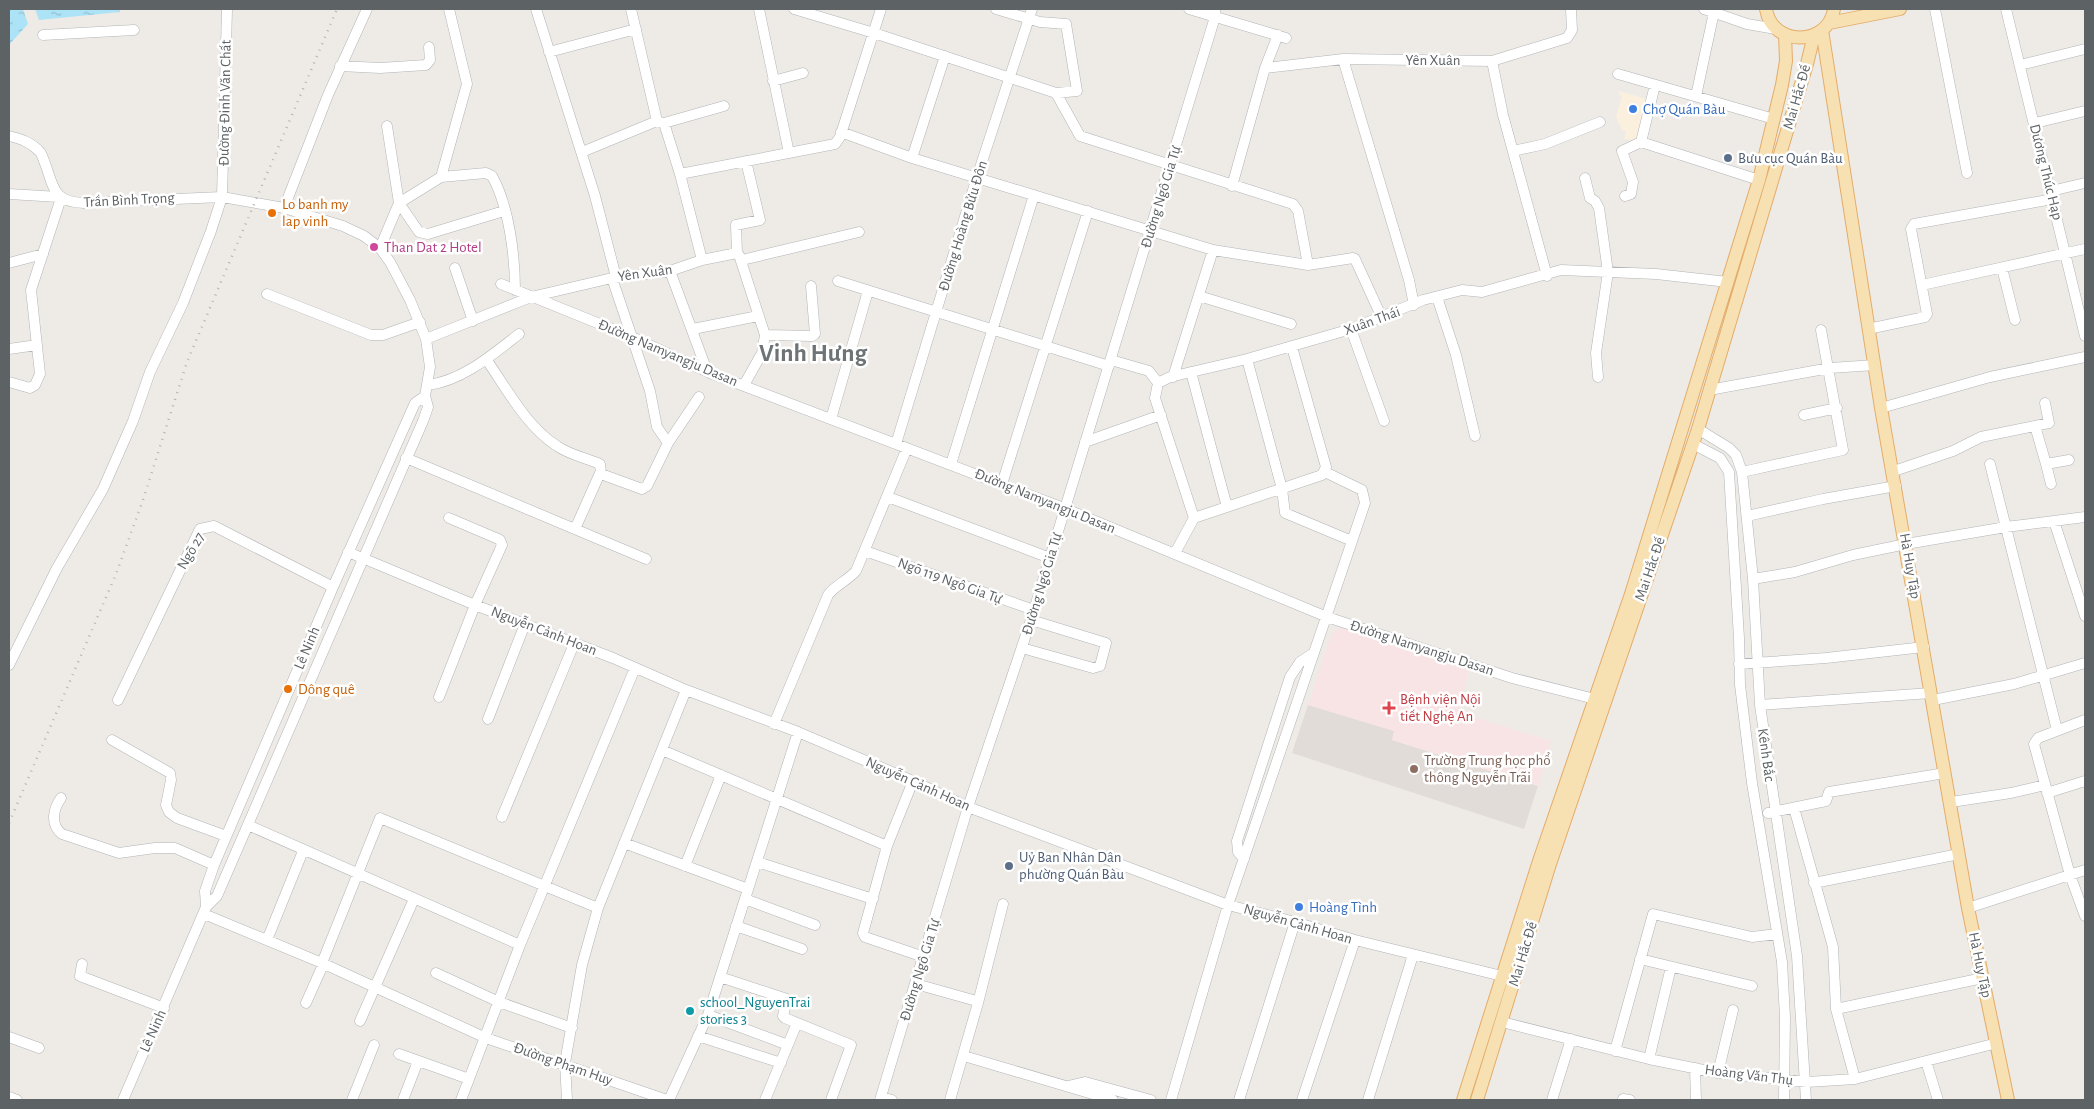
<svg xmlns="http://www.w3.org/2000/svg" width="2094" height="1109" viewBox="0 0 2094 1109" font-family="'Alegreya Sans',sans-serif">
<defs>
<pattern id="water-ripples" width="26" height="14" patternUnits="userSpaceOnUse" patternTransform="scale(1.25)"><rect width="26" height="14" fill="#ade3f7"/><path d="M2 4q2-2 4 0t4 0M15 11q2-2 4 0t4 0" fill="none" stroke="#90bbcc"/></pattern>
</defs>
<rect width="100%" height="100%" fill="#eeebe6"/>
<!-- commercial -->
<path fill="#fbefde" d="M1619,91L1650,100L1638,141L1624,139L1626,131L1622,130L1616,117L1622,96L1619,95Z"/>
<!-- education -->
<path fill="#e1dcd7" d="M1308,705L1395,731L1392,740L1538,786L1524,829L1292,753Z"/>
<!-- medical -->
<path fill="#f9e4e5" d="M1341,627L1470,668L1458,712L1551,741L1538,786L1392,740L1394,731L1308,705L1331,635Z"/>
<!-- water -->
<path fill="url(#water-ripples)" d="M9,9H23L28,24L9,45Z
M35,9H120V12L39,20Z"/>
<g fill="none" stroke-linecap="round" stroke-linejoin="round">
<defs>
<path id="minor" d="M536,9L595,196L616,277
M631,9L657,121L664,123L680,174
M759,9L789,153
M794,9L874,33L1056,93L1077,91L1066,24L1040,22L996,9
M1189,9L1286,38
M1704,9L1747,24L1776,29
M1935,9L1967,173
M2006,9L2085,336
M43,35L134,30
M549,52L636,29
M1343,59L1409,280L1414,305
M1492,61L1503,115L1547,276
M2020,65L2085,49
M340,66L380,68L426,65L430,60L429,47
M1265,68L1343,59L1492,61L1567,38L1572,30L1571,9
M1618,74L1774,119
M773,81L803,73
M1655,85L1641,142L1759,180
M1056,93L1080,136L1293,204L1298,211L1308,265
M1696,96L1714,12
M664,123L724,106
M2035,123L2085,111
M387,126L399,203L419,232L428,234L504,211
M841,132L912,158L1213,250L1308,265L1353,258L1355,259L1382,318
M9,136C21,139 31,142 40,152C43,156 44,162 46,166C54,190 55,202 84,203L222,197L284,208L343,226L364,236L380,248L390,262L410,300L426,339L430,367L425,396L428,407L423,421L217,896L206,907L123,1100
M1513,151L1545,144L1600,122
M582,152L657,121
M912,158L945,56
M441,177L486,173L492,176C509,206 515,256 515,290
M1585,178L1590,198L1595,201L1599,208L1608,272L1596,353L1598,377
M1232,186L1265,68L1278,35
M2051,191L2085,183
M9,194L59,197
M1625,196L1631,194L1633,182L1622,151L1641,142
M284,208L328,95L367,9
M380,248L399,203L441,177L467,84L449,9
M737,253L736,225L760,220L746,161
M702,260L737,253L739,255L765,335L812,336L815,334L811,286
M742,260L859,232
M9,263L43,254
M455,268L473,321
M2002,268L2015,320
M670,271L707,371
M612,278L650,391L657,427L668,443
M838,281L1109,366
M501,284L632,337L710,373L1066,509L1327,617L1512,678L1595,699
M1922,285L2085,249
M267,294L371,335H383L420,322
M1199,296L1291,324
M1437,297L1456,355L1475,436
M693,329L758,316
M1351,329L1384,421
M1868,329L1925,317L1927,314L1911,229L1914,224L2053,199
M426,339L531,297L612,278L670,271L702,260L680,174L835,144L840,137L881,9
M9,349L37,345
M486,359C507,389 526,426 557,446C570,455 586,458 600,464L601,474L642,489L647,486L668,443L699,397
M1247,359L1282,489L1285,513L1352,541
M1111,360L1149,371L1158,383
M1191,372L1227,507
M1173,377L1213,250
M9,382L30,388L35,385L40,374L31,290L61,198
M428,385C462,381 492,355 519,334
M744,385L762,353L765,335
M1709,390L1830,368L1875,365
M1881,408L1990,377L2085,357
M1804,415L1837,408
M831,419L868,291
M2035,426L2046,464L2069,460
M1698,429L1729,448L1736,455L1742,472L1753,579L1760,705L1797,956L1806,1100
M1085,442L1161,415
M896,444L977,177L1032,9
M1693,444L1720,458L1729,472L1739,638L1740,685L1752,783L1782,962L1785,1017L1784,1100
M406,458L646,559
M951,464L1034,195
M1990,464L2057,730
M2046,464L2051,484
M1894,471L1953,451L1981,437L2049,423L2045,403
M1742,472L1843,450L1821,330
M1002,484L1088,211
M888,497L1050,558
M1747,516L1823,499L1896,486
M1194,518L1155,398L1158,383L1170,377L1247,359L1351,329L1423,300L1462,290L1482,292L1561,270L1656,274L1728,282
M2054,521L2085,616
M575,529L600,473
M865,551L1034,610
M348,552L475,605L613,658L686,690L798,732L913,781L968,807L1228,905L1295,922L1355,940L1502,976
M1175,553L1194,518L1322,475L1326,467L1292,347
M1753,579L1795,572L1853,555L1906,544L2006,527L2085,517
M1022,648L1093,668L1100,666L1106,643L1031,620
M1739,664L1826,658L1924,647
M9,665L57,568L103,489L133,421L150,372L183,303L211,231L222,197L227,9
M439,697L475,605L502,545L500,540L496,538L449,518
M118,700L200,529L214,526L333,587
M1933,700L2014,684L2085,663
M1760,705L1931,693
M488,719L525,624
M2085,720L2038,738L2034,744L2070,875L2085,916
M774,724L828,595C834,586 847,581 856,571L907,448
M112,740L170,773L171,780L166,805L169,812L177,818L226,836
M662,750L887,846
M913,781L887,846L863,933L865,937L924,957
M2047,793L2085,781
M61,798C53,809 50,825 62,834L119,853L155,848H175L214,865
M1951,802L2011,793L2045,785
M1794,808L1833,947L1836,1009L1855,1079
M1768,813L1826,801L1829,792L1945,773
M502,817L574,644
M248,825L520,945
M624,843L748,889
M1244,859L1238,852L1237,841L1290,677L1300,662L1312,654
M757,862L873,899
M685,866L721,775
M1814,883L1959,854
M745,899L815,925
M206,907L205,891L214,865L333,587L415,403L425,396
M1968,908L2085,870
M204,914L322,963L486,1038L667,1100
M736,926L802,949
M267,940L303,851
M1640,959L1752,986
M82,964L80,976L164,1008
M436,973L499,1002L572,1028
M720,977L787,999L783,1016L785,1018L851,1045L831,1100
M916,984L973,1000L978,1003L950,1100
M306,1003L322,967V963L380,818L598,908
M978,1003L1003,904
M1836,1009L1983,978
M708,1015L788,1045
M360,1021L414,899
M1502,1022L1649,1059L1718,1073L1807,1082L1855,1079L1997,1043
M698,1036L781,1063
M9,1037L39,1048
M1615,1051L1653,914L1752,937L1777,934
M399,1054L469,1079
M964,1056L1113,1100
M1649,1059L1671,967
M1926,1061L1938,1100
M1695,1068L1696,1100
M1718,1073L1733,1010
M1068,1086L1085,1082L1151,1100
M9,1097L17,1100
M881,1097L892,1100
M1623,1099L1630,1100
M352,1100L374,1045
M403,1100L418,1061
M461,1100L520,945L635,668
M567,1100L565,1063L582,965L598,908L686,690
M669,1100L708,1015L798,732
M765,1100L797,1023
M880,1100L968,807L1031,620L1215,17V9
M1171,1100L1228,905L1365,503L1362,490L1325,472
M1239,1100L1295,922
M1302,1100L1355,940
M1368,1100L1413,955
M1552,1100L1571,1039"/>
<path id="major" d="M1766,9C1772,47 1828,47 1834,9
M1829,23L1900,9
M1822,30L1881,408L1968,908L2008,1100
M1463,1100L1539,861L1631,594L1759,180L1782,85L1786,61L1785,34
M1477,1100L1550,864L1698,429L1807,64L1814,35"/>
</defs>
<!-- minor casing -->
<use href="#minor" stroke="#b1b4b6" stroke-width="11"/>
<!-- major casing -->
<use href="#major" stroke="#e4ac69" stroke-width="14"/>
<!-- minor -->
<use href="#minor" stroke="#fff" stroke-width="10"/>
<!-- major -->
<use href="#major" stroke="#f7e0b2" stroke-width="12"/>
<!-- rail -->
<path stroke="#b3b4b4" stroke-width="2.5" stroke-dasharray="1 6" stroke-linecap="butt" d="M9,823L116,574L143,500L187,362L337,9"/>
</g>
<!-- markers -->
<g fill="#3f7fe0" stroke="#fff" stroke-width="2">
<circle cx="1633" cy="109" r="5"/>
<circle cx="1299" cy="907" r="5"/>
</g>
<g fill="#5c6f8a" stroke="#fff" stroke-width="2">
<circle cx="1728" cy="158" r="5"/>
<circle cx="1009" cy="866" r="5"/>
</g>
<g fill="#e8710a" stroke="#fff" stroke-width="2">
<circle cx="272" cy="213" r="5"/>
<circle cx="288" cy="689" r="5"/>
</g>
<circle fill="#d1479c" stroke="#fff" stroke-width="2" cx="374" cy="247" r="5"/>
<path fill="#e0444e" stroke="#fff" stroke-width="2" d="M1386.5 700.5h5v5h5v5h-5v5h-5v-5h-5v-5h5z"/>
<circle fill="#8d6e63" stroke="#fff" stroke-width="2" cx="1414" cy="769" r="5"/>
<circle fill="#0f9aa8" stroke="#fff" stroke-width="2" cx="690" cy="1011" r="5"/>
<g text-anchor="middle" dominant-baseline="central" stroke-width="5" stroke-linejoin="round" paint-order="stroke">
<!-- street labels -->
<g font-size="15" fill="#5d6264" stroke="#fff">
<text x="1433" y="60">Yên Xuân</text>
<text transform="translate(1797 97) rotate(-74)">Mai Hắc Đế</text>
<text transform="translate(225 103) rotate(-89)">Đường Đinh Văn Chất</text>
<text transform="translate(2046 172) rotate(76)">Dương Thúc Hạp</text>
<text transform="translate(1161 197) rotate(-73)">Đường Ngô Gia Tự</text>
<text transform="translate(129 200) rotate(-3)">Trần Bình Trọng</text>
<text transform="translate(963 226) rotate(-73)">Đường Hoàng Bửu Đôn</text>
<text transform="translate(645 273) rotate(-8)">Yên Xuân</text>
<text transform="translate(1372 321) rotate(-20)">Xuân Thái</text>
<text transform="translate(668 353) rotate(23)">Đường Namyangju Dasan</text>
<text transform="translate(1045 501) rotate(22)">Đường Namyangju Dasan</text>
<text transform="translate(191 551) rotate(-60)">Ngõ 27</text>
<text transform="translate(1910 566) rotate(80)">Hà Huy Tập</text>
<text transform="translate(1650 569) rotate(-71)">Mai Hắc Đế</text>
<text transform="translate(950 581) rotate(20)">Ngõ 119 Ngô Gia Tự</text>
<text transform="translate(1042 584) rotate(-73)">Đường Ngô Gia Tự</text>
<text transform="translate(544 631) rotate(21)">Nguyễn Cảnh Hoan</text>
<text transform="translate(307 648) rotate(-67)">Lê Ninh</text>
<text transform="translate(1422 648) rotate(18)">Đường Namyangju Dasan</text>
<text transform="translate(1766 755) rotate(82)">Kênh Bắc</text>
<text transform="translate(918 784) rotate(24)">Nguyễn Cảnh Hoan</text>
<text transform="translate(1298 924) rotate(16)">Nguyễn Cảnh Hoan</text>
<text transform="translate(1523 954) rotate(-73)">Mai Hắc Đế</text>
<text transform="translate(1980 965) rotate(78)">Hà Huy Tập</text>
<text transform="translate(920 970) rotate(-73)">Đường Ngô Gia Tự</text>
<text transform="translate(153 1031) rotate(-66)">Lê Ninh</text>
<text transform="translate(563 1064) rotate(19)">Đường Phạm Huy</text>
<text transform="translate(1749 1075) rotate(7)">Hoàng Văn Thụ</text>
</g>
<!-- shop labels -->
<g font-size="15" fill="#366cbe" stroke="#fff" text-anchor="start">
<text x="1643" y="109">Chợ Quán Bàu</text>
<text x="1309" y="907">Hoàng Tình</text>
</g>
<!-- service labels -->
<g font-size="15" fill="#4e5e75" stroke="#fff" text-anchor="start">
<text x="1738" y="158">Bưu cục Quán Bàu</text>
<text x="1019" y="857">Uỷ Ban Nhân Dân<tspan x="1019" dy="17">phường Quán Bàu</tspan></text>
</g>
<!-- food labels -->
<g font-size="15" fill="#c56008" stroke="#fff" text-anchor="start">
<text x="282" y="204">Lo banh my<tspan x="282" dy="17">lap vinh</tspan></text>
<text x="298" y="689">Dông quê</text>
</g>
<!-- hotel labels -->
<g font-size="15" fill="#b23c85" stroke="#fff" text-anchor="start">
<text x="384" y="247">Than Dat 2 Hotel</text>
</g>
<!-- health labels -->
<g font-size="15" fill="#be3a42" stroke="#fff" text-anchor="start">
<text x="1400" y="699">Bệnh viện Nội<tspan x="1400" dy="17">tiết Nghệ An</tspan></text>
</g>
<!-- education labels -->
<g font-size="15" fill="#785e54" stroke="#fff" text-anchor="start">
<text x="1424" y="760">Trường Trung học phổ<tspan x="1424" dy="17">thông Nguyễn Trãi</tspan></text>
</g>
<!-- culture labels -->
<g font-size="15" fill="#0d838f" stroke="#fff" text-anchor="start">
<text x="700" y="1002">school_NguyenTrai<tspan x="700" dy="17">stories 3</tspan></text>
</g>
<!-- town labels -->
<g font-size="25" font-weight="bold" fill="#6e7476" stroke="#fff">
<text x="813" y="353">Vinh Hưng</text>
</g>
</g>
<!-- border -->
<rect width="2094" height="1109" fill="none" stroke="#5d6264" stroke-width="20"/>
</svg>
